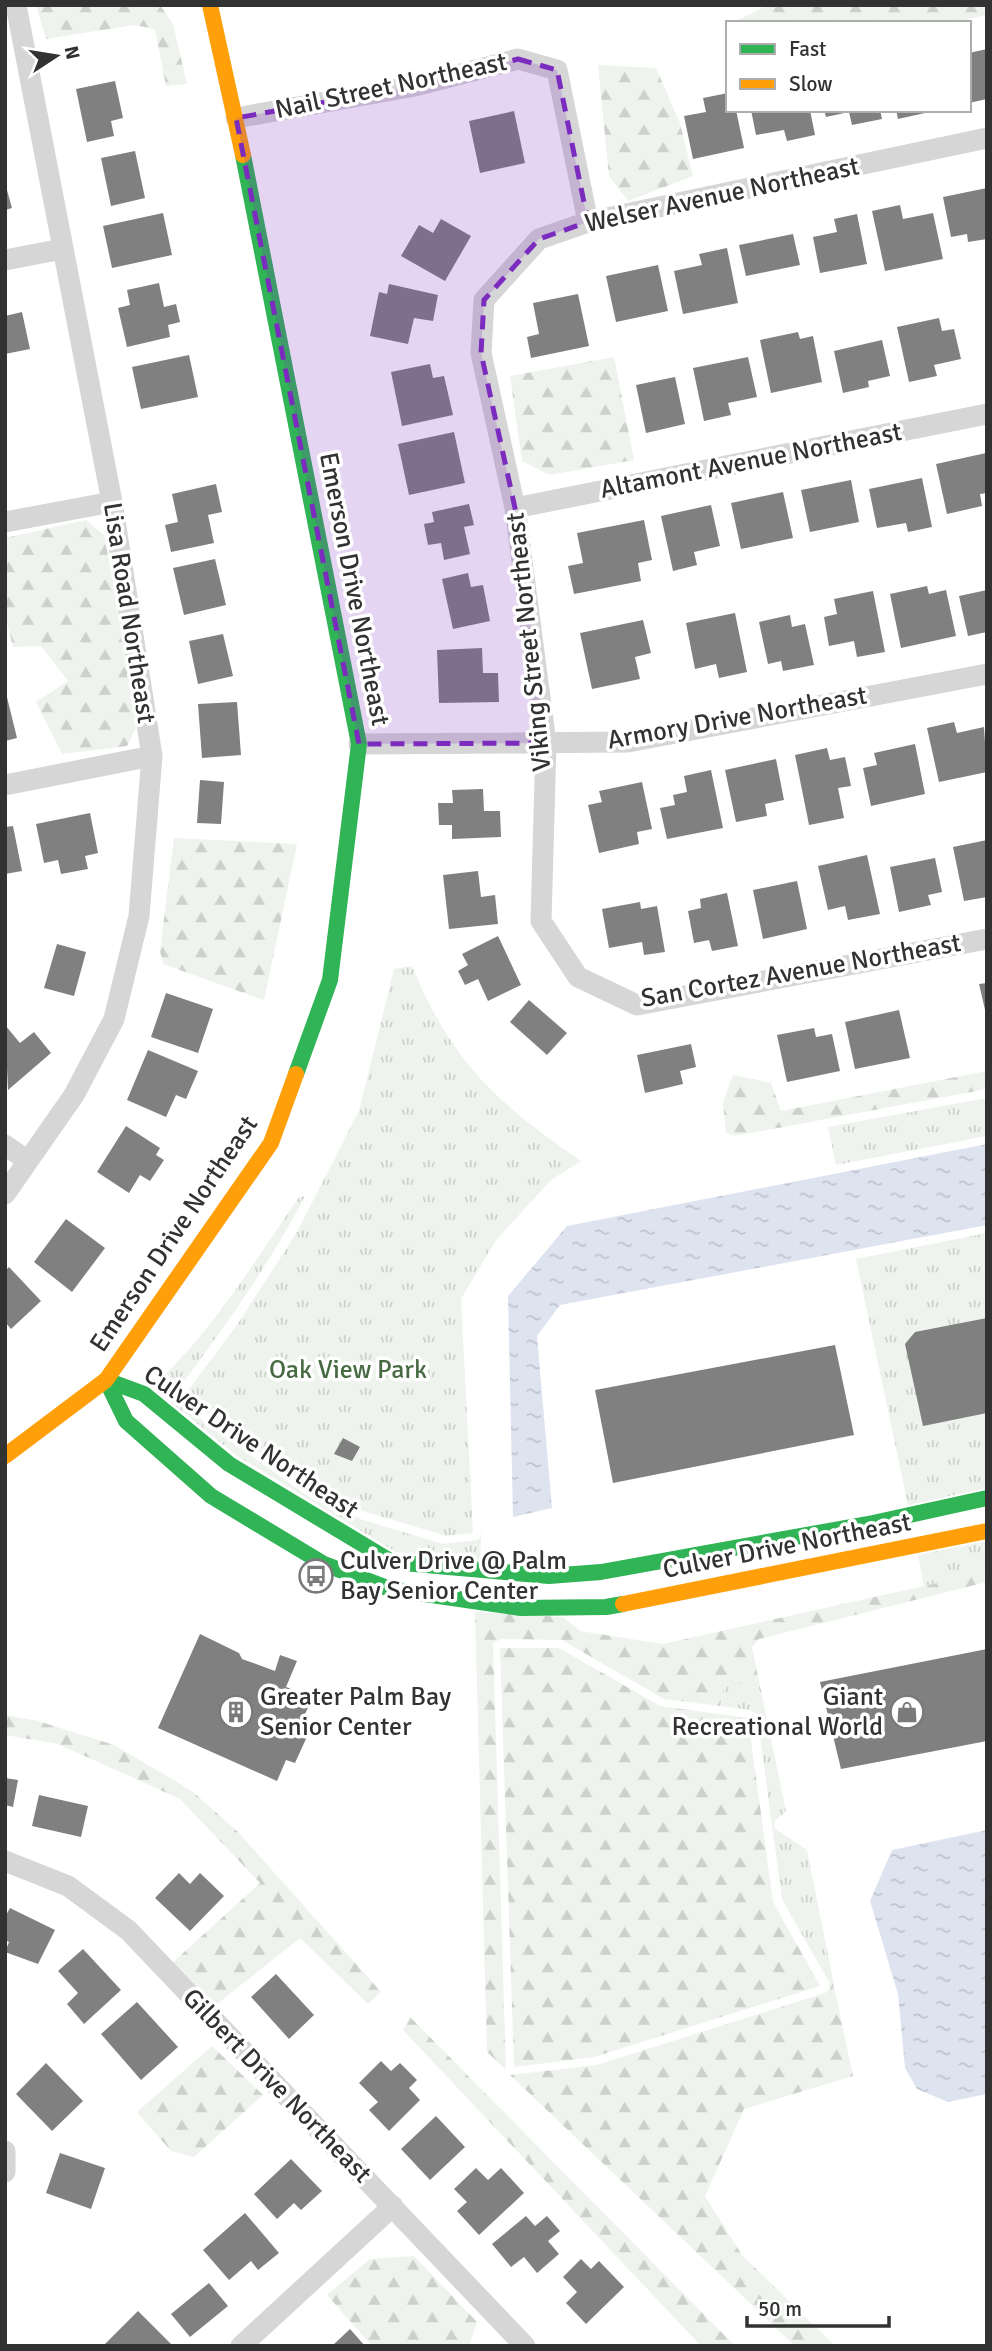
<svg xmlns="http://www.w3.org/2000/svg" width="992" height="2351" viewBox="0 0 992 2351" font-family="Signika,sans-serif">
<defs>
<pattern id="grass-tufts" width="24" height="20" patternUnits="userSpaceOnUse" patternTransform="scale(1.75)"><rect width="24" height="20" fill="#eef3ed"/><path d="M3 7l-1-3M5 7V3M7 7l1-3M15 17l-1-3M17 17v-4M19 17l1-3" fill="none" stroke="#cdd1cc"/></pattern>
<pattern id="forest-firs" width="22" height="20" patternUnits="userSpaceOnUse" patternTransform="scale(1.75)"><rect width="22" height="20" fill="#eef3ed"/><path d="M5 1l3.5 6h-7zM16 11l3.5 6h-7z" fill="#cdd1cc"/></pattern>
<pattern id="water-ripples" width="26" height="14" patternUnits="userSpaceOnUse" patternTransform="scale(1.75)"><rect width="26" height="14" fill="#dee3f0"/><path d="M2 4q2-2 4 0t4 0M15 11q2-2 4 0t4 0" fill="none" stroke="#bfc3ce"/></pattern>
</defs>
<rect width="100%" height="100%" fill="#fff"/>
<!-- grass -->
<path fill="url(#grass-tufts)" d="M412,966C451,1062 497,1103 581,1161L551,1180L496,1240L461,1299L473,1533L447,1536L366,1512L317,1493L231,1433L202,1409L187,1392L237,1325L297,1232L359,1111L394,969Z
M987,1098V1136L836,1165L828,1127Z
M305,1196C270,1264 225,1326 180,1387V1397L195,1415L313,1500L363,1520L443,1544L477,1540L482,1535V1522L480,1560L396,1552L237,1456L152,1387C211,1334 254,1262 299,1197Z
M987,1233V1488L908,1505L856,1259Z
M987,1541V1572L924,1586L918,1555Z
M726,1675L750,1689L760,1686L786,1811L775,1821L774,1828L807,1850L840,2015L825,1993L829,1989V1982L782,1899L757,1714L750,1710L720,1706Z"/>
<!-- forest -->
<path fill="url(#forest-firs)" d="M36,5H160L173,24L187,84L166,86L155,29L134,25L46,39Z
M763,5H987V15L951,23H732L761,9Z
M598,65L656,68L680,123L693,176L628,201L609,176Z
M614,357L634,460L550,475L522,461L510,376Z
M86,520L104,535L140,720L127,746L62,754L36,702L68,681L41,646L13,647L5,615V538Z
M174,838L297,844L264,1000L163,964L160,951Z
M987,1071V1089L735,1136L726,1133L723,1102L733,1075L771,1083L781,1111Z
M987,1572V1582L759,1639L752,1647L760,1686L750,1689L726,1675L720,1706L664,1699L562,1640L501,1639L493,1643L506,2070L487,2052L475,1612L563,1617L580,1631L663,1644Z
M500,1648H559L660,1706L748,1718L773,1902L820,1986L594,2057L514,2067Z
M5,1715L38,1721L114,1745L192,1791L238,1832L381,1992L368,2004L300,1938L217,2004L171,1964L260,1883L180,1799L58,1744L5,1735Z
M825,1993L840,2015L853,2076L744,2109L705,2196L742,2255L835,2346H795L510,2075L597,2065Z
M410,2017L735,2346H701L403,2030Z
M212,2046L263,2095L194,2157L171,2151L137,2112Z
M414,2256L477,2322L469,2346H372L327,2295L370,2259Z"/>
<!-- water -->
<path fill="url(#water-ripples)" d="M987,1144V1225L560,1305L537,1336L552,1508L513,1517L508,1296L567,1226Z
M987,1830V2094L948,2102L917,2089L905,2068L898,1994L870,1901L892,1850Z"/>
<!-- building -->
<path fill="#808080" d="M987,49V99L969,103V53Z
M115,81L123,118L111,121L114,136L87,142L76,89Z
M728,93V110H736L744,148L693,159L684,116L706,112L703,98Z
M751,110H810L815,135L787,141L784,130L756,135Z
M824,110H880L882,119L852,125L849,112L826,117Z
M896,110H934V111L898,119Z
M514,111L525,163L480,173L469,121Z
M135,151L145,198L111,206L101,158Z
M5,183L12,208L5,210Z
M987,188V239L968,242L967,234L951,237L943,197Z
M900,205L903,219L933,213L943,259L885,271L872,211Z
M163,213L172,255L112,268L103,226Z
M857,214L867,264L820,273L813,237L837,232L834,219Z
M441,219L471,236L445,281L401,256L419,225L433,233Z
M793,234L800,265L746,276L739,245Z
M727,248L738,303L683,314L674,271L702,265L699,254Z
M658,265L668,311L616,322L606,276Z
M159,283L164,307L176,304L180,322L168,325L170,337L127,347L118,308L130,305L127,290Z
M389,284L438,295L433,321L414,318L408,344L370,336L379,292L387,294Z
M578,294L589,346L531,358L527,337L539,334L533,303Z
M22,312L30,349L5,354V316Z
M939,318L942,331L954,329L961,359L934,365L937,376L909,382L897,327Z
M798,332L800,339L813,336L822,382L771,393L760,340Z
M882,340L890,376L868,381L869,387L843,393L834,351Z
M189,355L198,397L141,409L132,367Z
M748,357L757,397L728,403L731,415L704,421L693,368Z
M430,364L433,378L444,376L453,415L402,426L391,372Z
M675,377L685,424L646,433L636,385Z
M454,432L465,483L409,495L398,444Z
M986,453L987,493L980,494L982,506L947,514L936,464Z
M922,478L932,527L908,532L906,523L877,528L869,489Z
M851,480L859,522L810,532L801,490Z
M216,484L222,512L208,515L214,543L171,552L165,525L178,522L172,494Z
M783,492L793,538L741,549L731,503Z
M469,504L474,525L464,527L470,554L444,560L441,543L428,545L424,524L434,522L432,512Z
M711,505L720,546L694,552L697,565L673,571L661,516Z
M644,520L652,560L638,563L641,581L574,594L568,566L583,563L577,533Z
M215,559L226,605L184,615L173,568Z
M468,573L471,587L483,585L490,621L453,629L442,579Z
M927,586L929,594L946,590L956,636L901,648L890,594Z
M987,590V632L968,636L959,596Z
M873,591L885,652L857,657L854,641L829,646L824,617L837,614L834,599Z
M735,613L747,672L719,678L716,664L695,669L686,623Z
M790,615L792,627L805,624L814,665L783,671L781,661L768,664L759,622Z
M643,620L651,653L635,657L640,679L592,689L580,633Z
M223,634L233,676L198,684L189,641Z
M482,648L483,673H498L499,702L439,703L437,650Z
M5,689L17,738L5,741Z
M237,702L241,755L202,758L198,704Z
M954,722L957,733L984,727L987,772L939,782L927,728Z
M915,744L925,794L871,806L863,768L877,765L874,753Z
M827,748L830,760L845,757L851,786L838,788L844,818L809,825L795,755Z
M776,759L784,800L765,804L767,816L736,822L725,770Z
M711,770L723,828L667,839L660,808L675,805L673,795L687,792L684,776Z
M200,780L224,782L221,824L197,823Z
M642,782L652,829L637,832L639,844L599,853L588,805L602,802L599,791Z
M483,789L484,811H500L501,837L452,839V825H439L438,803H453L452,790Z
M90,813L98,853L85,856L88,869L61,874L58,860L44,863L36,824Z
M13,826L22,871L5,874V827Z
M987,840V897L964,901L953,847Z
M867,855L880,914L848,920L845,906L828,910L818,866Z
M935,858L942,892L928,895L931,905L899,912L890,867Z
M478,871L481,897L495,895L498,924L449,929L443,875Z
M797,881L807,929L763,939L753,890Z
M727,893L738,946L712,951L709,940L694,943L688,911L701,908L700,899Z
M640,902L641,909L657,906L665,952L644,955L642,942L609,948L602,909Z
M498,936L521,985L488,1001L478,979L465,985L458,971L468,965L462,954Z
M57,944L86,952L74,996L44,988Z
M987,983V1014H986L979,984Z
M166,993L213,1009L198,1053L151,1037Z
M529,1000L567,1033L547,1055L510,1022Z
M899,1010L910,1058L855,1069L845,1022Z
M5,1025L20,1043L34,1032L51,1053L8,1090Z
M814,1028L816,1037L832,1034L840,1071L787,1082L777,1035Z
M691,1044L696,1067L680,1071L683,1084L645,1093L637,1055Z
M148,1050L198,1071L186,1099L176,1095L166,1117L127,1100Z
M126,1126L160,1148L156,1155L164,1160L150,1181L140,1175L129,1193L97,1172Z
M66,1219L105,1248L72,1292L34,1262Z
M9,1267L41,1301L11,1329L5,1322V1271Z
M987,1318V1413L923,1426L905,1344L915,1332Z
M835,1345L854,1435L613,1483L595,1390Z
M343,1438L360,1447L352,1461L334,1454Z
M200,1634L239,1653L242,1659L275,1671L280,1655L297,1661L286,1687L313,1697L299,1727L310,1730L295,1763L286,1760L277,1781L158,1728Z
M987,1649V1741L841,1769L820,1682Z
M5,1778L18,1780L13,1807L5,1805Z
M39,1795L88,1806L81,1837L32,1826Z
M179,1873L190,1884L200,1873L224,1896L190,1931L155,1898Z
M10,1908L55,1930L38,1964L5,1952L9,1942L5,1940V1917Z
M83,1949L121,1990L84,2024L67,2004L78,1993L58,1971Z
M276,1974L314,2015L289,2039L251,1997Z
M137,2002L178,2047L141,2080L101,2034Z
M381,2061L391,2071L400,2063L417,2080L409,2088L420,2100L389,2131L369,2110L378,2102L359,2083Z
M46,2063L83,2101L52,2131L16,2094Z
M436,2116L465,2147L430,2180L401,2149Z
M60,2153L105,2168L91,2209L46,2193Z
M291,2159L322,2191L301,2210L294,2203L277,2219L254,2194Z
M476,2168L488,2180L501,2168L524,2193L479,2235L457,2211L467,2202L454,2189Z
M245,2213L279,2253L258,2270L251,2261L229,2280L203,2250Z
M526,2216L535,2226L547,2216L560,2231L548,2241L559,2254L537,2273L524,2257L511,2267L492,2244Z
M581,2259L591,2269L599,2261L624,2287L586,2324L566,2303L577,2292L563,2277Z
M209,2283L228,2306L190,2337L171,2314Z
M138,2311L171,2344L103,2346Z
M350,2329L365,2346H332Z"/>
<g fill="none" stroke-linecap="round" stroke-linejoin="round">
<!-- street -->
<path stroke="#d6d6d6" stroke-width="21" d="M236,118L415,86L518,59L557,70L588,222
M987,138L588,222L539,239L484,300L481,353L515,508L546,743L541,921L578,977L637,1005L987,939
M5,260L62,249
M515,508L987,414
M5,522L112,502
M359,744L628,742L987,674
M5,785L152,756
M5,1145L28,1161
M5,1194L74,1095L114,1019L139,916L152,756L112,502L16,5
M5,1861L68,1886L128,1930L525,2346
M5,2151V2172
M241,2346L393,2206"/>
<!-- fast -->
<path stroke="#30b455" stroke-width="16" d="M243,155L359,744L330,980L296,1074
M106,1380L126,1421L211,1496L324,1564L390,1589L521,1608L606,1607L623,1604
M106,1380L144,1394L229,1464L392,1562L549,1576L601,1572L873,1523L987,1498"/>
<!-- slow -->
<path stroke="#ff9f0a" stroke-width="16" d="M210,5L243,155
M5,1456L106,1380L271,1143L296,1074
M623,1604L987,1531"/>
</g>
<!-- marked area -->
<path fill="#7b2cbf" fill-opacity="0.2" stroke="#7b2cbf" stroke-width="5" stroke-dasharray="14 9" stroke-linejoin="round" d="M518,59L557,70L588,222L539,239L484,300L481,353L515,508L546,743L359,744L236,118L415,86Z"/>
<!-- icons -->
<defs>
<symbol id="bus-ring" viewBox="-11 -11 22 22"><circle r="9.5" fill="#fff" stroke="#7a7a7a" stroke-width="1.5"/><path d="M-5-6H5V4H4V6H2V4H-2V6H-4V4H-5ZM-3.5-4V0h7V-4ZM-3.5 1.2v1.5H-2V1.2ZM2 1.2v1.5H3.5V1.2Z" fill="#7a7a7a"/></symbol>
<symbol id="building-ring" viewBox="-11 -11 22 22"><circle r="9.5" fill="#fff" stroke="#7a7a7a" stroke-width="1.5"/><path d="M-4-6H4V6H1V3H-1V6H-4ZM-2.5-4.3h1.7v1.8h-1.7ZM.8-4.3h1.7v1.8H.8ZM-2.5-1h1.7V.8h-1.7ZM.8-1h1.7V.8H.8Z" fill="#7a7a7a"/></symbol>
<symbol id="shop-ring" viewBox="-11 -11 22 22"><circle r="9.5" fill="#fff" stroke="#7a7a7a" stroke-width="1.5"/><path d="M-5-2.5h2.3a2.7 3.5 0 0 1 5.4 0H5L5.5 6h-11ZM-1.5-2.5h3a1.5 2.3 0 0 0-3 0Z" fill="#7a7a7a"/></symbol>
</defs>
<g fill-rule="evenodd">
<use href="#bus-ring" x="297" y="1557" width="38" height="38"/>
<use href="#building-ring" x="217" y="1693" width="38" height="38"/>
<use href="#shop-ring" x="888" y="1693" width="38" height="38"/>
</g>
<g text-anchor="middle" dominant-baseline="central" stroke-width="7" stroke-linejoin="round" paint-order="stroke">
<!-- street labels -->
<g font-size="26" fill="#323232" stroke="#fff">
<text transform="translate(391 86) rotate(-12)">Nail Street Northeast</text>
<text transform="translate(722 195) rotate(-12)">Welser Avenue Northeast</text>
<text transform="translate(751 461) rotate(-11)">Altamont Avenue Northeast</text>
<text transform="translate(354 589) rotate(79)">Emerson Drive Northeast</text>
<text transform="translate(129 613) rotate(81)">Lisa Road Northeast</text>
<text transform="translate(529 642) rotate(-96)">Viking Street Northeast</text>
<text transform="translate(737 718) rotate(-10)">Armory Drive Northeast</text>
<text transform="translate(801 971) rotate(-10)">San Cortez Avenue Northeast</text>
<text transform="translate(174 1234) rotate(-56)">Emerson Drive Northeast</text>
<text transform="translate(251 1442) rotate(34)">Culver Drive Northeast</text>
<text transform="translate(787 1546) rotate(-11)">Culver Drive Northeast</text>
<text transform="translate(277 2086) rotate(46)">Gilbert Drive Northeast</text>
</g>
<!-- park labels -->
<g font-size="26" fill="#476a43" stroke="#fff">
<text x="348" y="1370">Oak View Park</text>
</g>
<!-- poi labels -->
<g font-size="26" fill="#323232" stroke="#fff" text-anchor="start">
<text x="340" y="1561">Culver Drive @ Palm<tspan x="340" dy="30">Bay Senior Center</tspan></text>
<text x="260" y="1697">Greater Palm Bay<tspan x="260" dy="30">Senior Center</tspan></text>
<text x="883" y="1697" text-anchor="end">Giant<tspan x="883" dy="30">Recreational World</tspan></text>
</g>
</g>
<!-- border -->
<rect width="992" height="2351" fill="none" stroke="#323232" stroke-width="14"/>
<!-- legend -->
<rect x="726" y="21" width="245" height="91" fill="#ffffff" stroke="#adadad" stroke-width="2"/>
<rect x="740" y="44" width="35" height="10" fill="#30b455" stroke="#adadad" stroke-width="2"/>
<text x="789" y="56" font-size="21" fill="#323232">Fast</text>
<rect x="740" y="79" width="35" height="10" fill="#ff9f0a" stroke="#adadad" stroke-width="2"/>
<text x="789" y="91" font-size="21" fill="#323232">Slow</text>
<!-- north arrow -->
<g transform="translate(56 56) rotate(78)" stroke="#ffffff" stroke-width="5" paint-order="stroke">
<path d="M0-5L12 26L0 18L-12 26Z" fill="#323232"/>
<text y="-10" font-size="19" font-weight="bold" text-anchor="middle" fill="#323232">N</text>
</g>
<!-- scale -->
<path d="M747 2316v10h142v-10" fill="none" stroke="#323232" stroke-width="3.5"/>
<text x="758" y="2316" font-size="21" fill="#323232" stroke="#ffffff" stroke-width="5" paint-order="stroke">50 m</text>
</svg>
